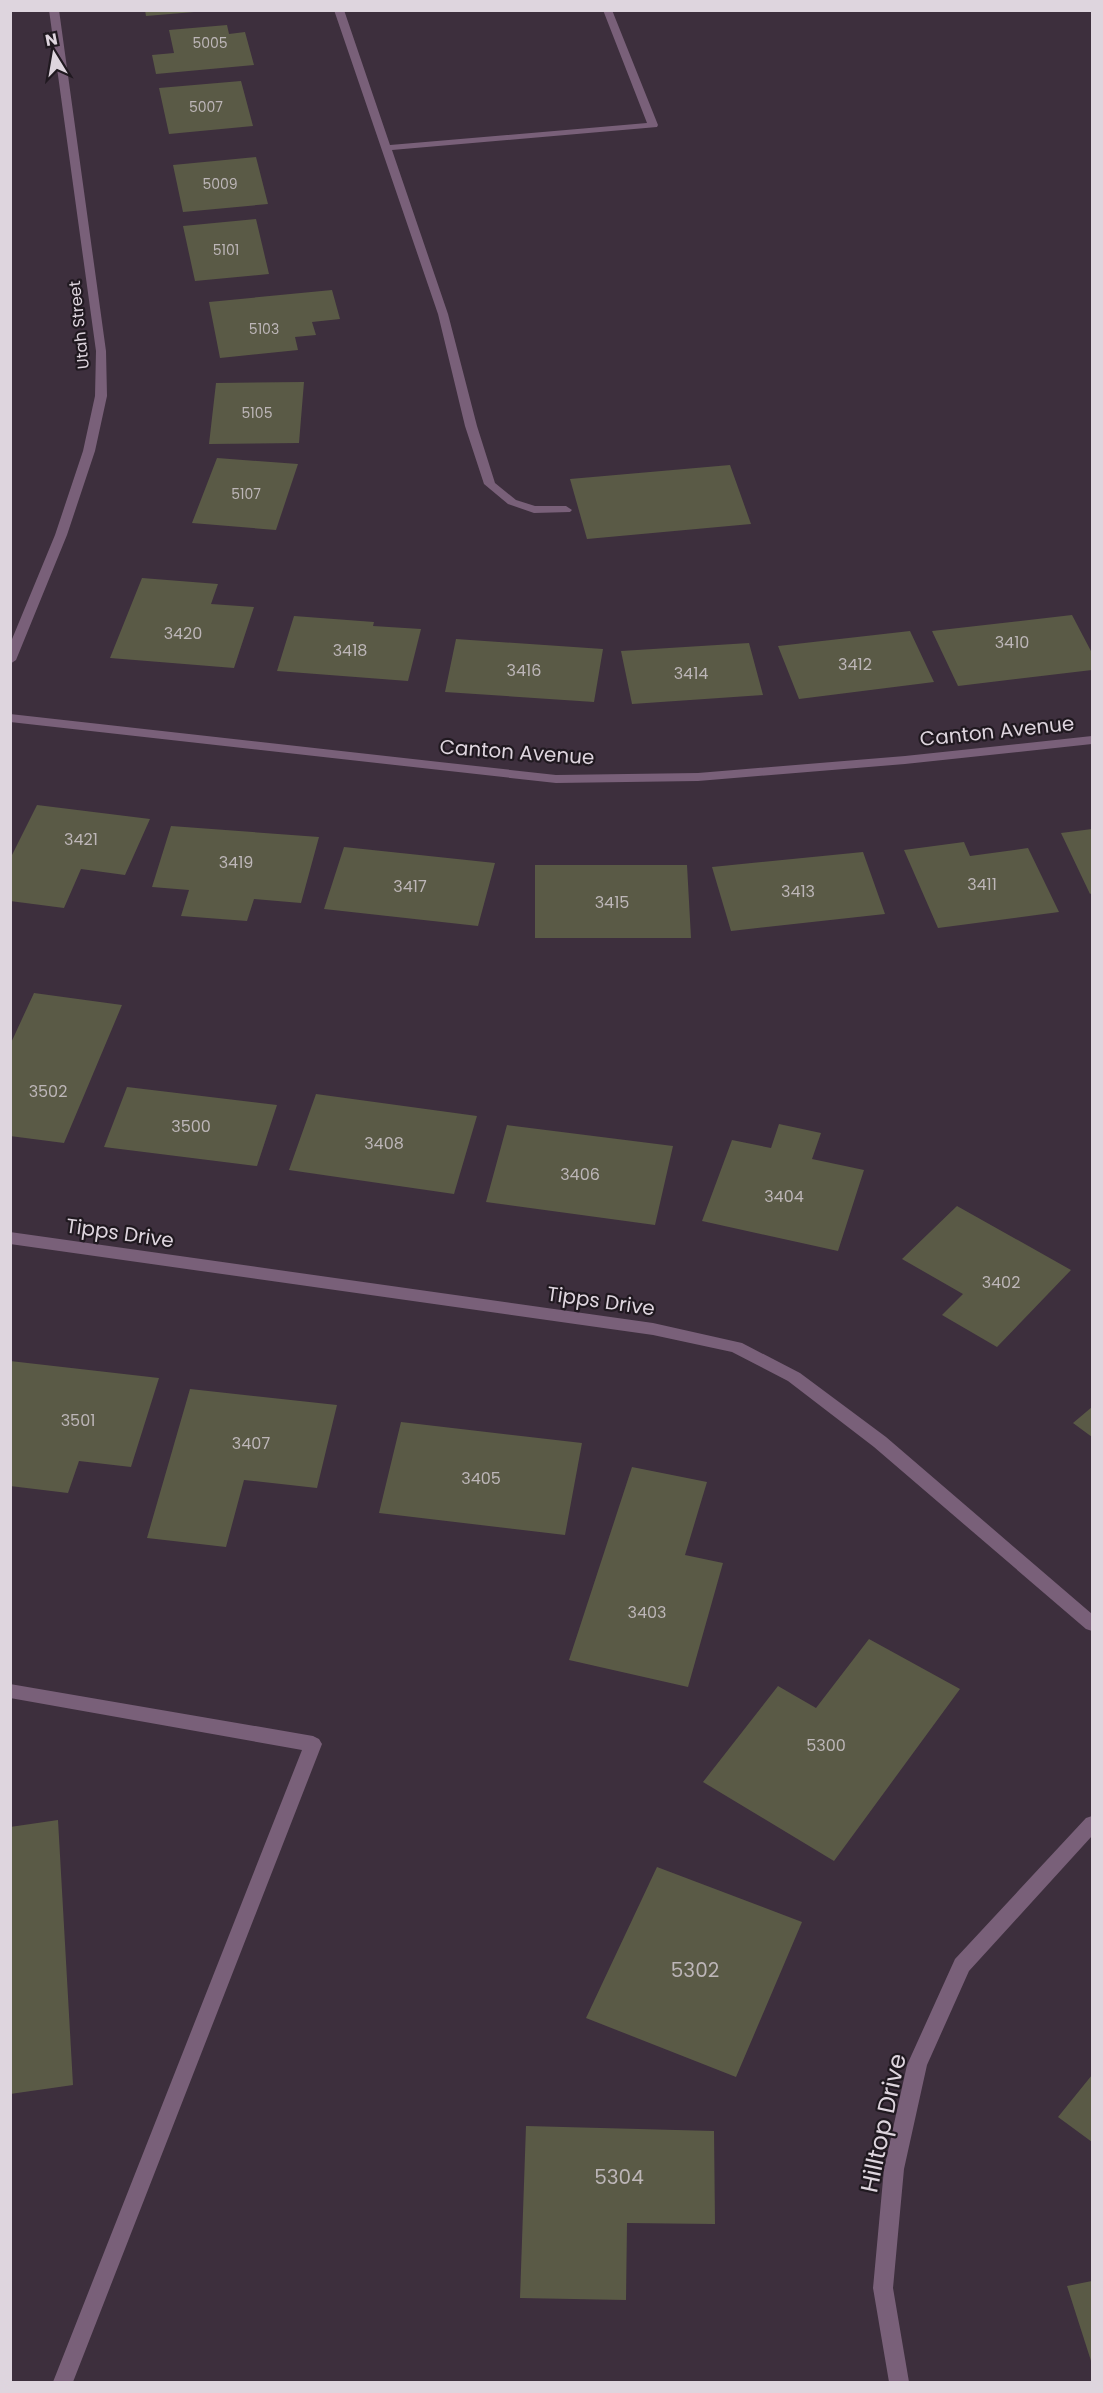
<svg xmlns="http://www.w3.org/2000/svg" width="1103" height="2393" viewBox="0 0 1103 2393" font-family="Poppins,sans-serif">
<rect width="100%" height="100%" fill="#3d2f3d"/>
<!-- building -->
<path fill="#5a5a46" d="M145,10H194V12L146,16Z
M227,25L229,34L245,32L254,65L156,74L152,55L174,53L169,30Z
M241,81L253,126L169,134L159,88Z
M256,157L268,204L183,212L173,165Z
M256,219L269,274L195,281L183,226Z
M332,290L340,319L312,322L316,335L295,337L298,350L220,358L209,302Z
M304,382L299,443L209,444L216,383Z
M217,458L298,464L276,530L192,523Z
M730,465L751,524L587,539L570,479Z
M142,578L218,584L211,604L254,607L234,668L110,658Z
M1072,615L1092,653V670L958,686L932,631Z
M294,616L374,622L373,626L421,629L408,681L277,671Z
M910,631L934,682L799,699L778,646Z
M456,639L603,649L594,702L445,692Z
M749,643L763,695L632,704L621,651Z
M37,805L150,819L125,875L81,869L64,908L10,901V859Z
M171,826L319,837L301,903L254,899L247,921L181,916L189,890L152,887Z
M1092,829V893L1090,894L1061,833Z
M964,842L970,856L1028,848L1059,912L938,928L904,850Z
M344,847L495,863L478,926L324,909Z
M863,852L885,914L731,931L712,867Z
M535,865H687L691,938H535Z
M34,993L122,1005L64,1143L10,1136V1045Z
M127,1087L277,1105L257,1166L104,1147Z
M316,1094L477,1116L454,1194L289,1170Z
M779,1124L821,1133L812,1159L864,1170L838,1251L702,1221L732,1140L771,1148Z
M507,1125L673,1146L655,1225L486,1202Z
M957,1206L1071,1270L997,1347L942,1315L963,1294L902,1259Z
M10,1361L159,1378L131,1467L79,1461L68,1493L10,1486Z
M190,1389L337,1405L317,1488L244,1480L226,1547L147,1538Z
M1092,1407V1437L1073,1423Z
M401,1422L582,1443L565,1535L379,1513Z
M632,1467L707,1482L685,1555L723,1563L688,1687L569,1660Z
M869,1639L960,1689L834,1861L703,1782L778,1686L816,1708Z
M58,1820L73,2085L10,2094V1827Z
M657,1867L802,1922L736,2077L586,2018Z
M1092,2075V2142L1058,2117Z
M526,2126L714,2131L715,2224L627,2223L626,2300L520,2298Z
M1092,2281V2364L1067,2286Z"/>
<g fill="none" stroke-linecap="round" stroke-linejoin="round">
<!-- lane -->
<path fill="#796079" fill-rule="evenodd" d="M334,10H344L390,145L647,123L603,10H612L658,125L657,127L392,150L448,314L477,426L495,483L516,500L535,506H566L572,510L570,512L534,513L508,504L484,484L465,426L438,314Z
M10,1684L313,1736L319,1739L322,1744L73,2382H53L302,1750L10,1698Z"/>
<!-- street -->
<path fill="#796079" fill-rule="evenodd" d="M49,10H59L106,351L107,396L95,451L67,535L16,660L10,664V644L55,535L83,451L95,396L96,351Z
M10,714L556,775L698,773L905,756L1092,736V744L905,764L698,781L556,783L10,722Z
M10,1232L653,1323L742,1343L800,1373L886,1437L1092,1614V1631L1086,1629L874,1447L788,1381L732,1352L653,1335L10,1244Z
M1092,1816V1836L969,1971L927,2065L904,2169L893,2288L909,2382H889L873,2288L884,2169L907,2065L955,1959L1086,1818Z"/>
</g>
<g text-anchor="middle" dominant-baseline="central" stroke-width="4.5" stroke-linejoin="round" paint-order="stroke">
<!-- far-number labels -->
<g font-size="14" fill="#bdb6b8">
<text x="210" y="43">5005</text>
<text x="206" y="107">5007</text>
<text x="220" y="184">5009</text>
<text x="226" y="250">5101</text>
<text x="264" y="329">5103</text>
<text x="257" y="413">5105</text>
<text x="246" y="494">5107</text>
</g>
<!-- far-street labels -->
<g font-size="16" fill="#ded5de" stroke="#201920">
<text transform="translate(79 325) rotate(-96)">Utah Street</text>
</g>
<!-- number labels -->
<g font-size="16" fill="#bdb6b8">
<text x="183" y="633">3420</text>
<text x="1012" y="642">3410</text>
<text x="350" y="650">3418</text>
<text x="855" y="664">3412</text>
<text x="524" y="670">3416</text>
<text x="691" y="673">3414</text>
<text x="81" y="839">3421</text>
<text x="236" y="862">3419</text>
<text x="982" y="884">3411</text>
<text x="410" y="886">3417</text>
<text x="798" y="891">3413</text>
<text x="612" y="902">3415</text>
<text x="48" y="1091">3502</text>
<text x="191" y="1126">3500</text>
<text x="384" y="1143">3408</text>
<text x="580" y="1174">3406</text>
<text x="784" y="1196">3404</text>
<text x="1001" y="1282">3402</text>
<text x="78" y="1420">3501</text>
<text x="251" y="1443">3407</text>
<text x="481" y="1478">3405</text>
<text x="647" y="1612">3403</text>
<text x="826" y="1745">5300</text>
</g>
<!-- street labels -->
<g font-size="20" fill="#ded5de" stroke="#201920">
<text transform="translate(997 731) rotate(-6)">Canton Avenue</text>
<text transform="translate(517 752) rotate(4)">Canton Avenue</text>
<text transform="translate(120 1233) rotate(8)">Tipps Drive</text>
<text transform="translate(601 1301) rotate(8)">Tipps Drive</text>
</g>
<!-- near-number labels -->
<g font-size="20" fill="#bdb6b8">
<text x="695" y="1970">5302</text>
<text x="619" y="2177">5304</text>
</g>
<!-- near-street labels -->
<g font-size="24" fill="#ded5de" stroke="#201920">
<text transform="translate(883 2123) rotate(-78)">Hilltop Drive</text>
</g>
</g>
<!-- border -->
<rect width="1103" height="2393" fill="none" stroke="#ded5de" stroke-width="24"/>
<!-- north arrow -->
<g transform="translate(54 54) rotate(349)" stroke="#201920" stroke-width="4.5" paint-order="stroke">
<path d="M0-4.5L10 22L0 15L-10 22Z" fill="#ded5de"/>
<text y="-9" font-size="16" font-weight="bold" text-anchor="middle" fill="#ded5de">N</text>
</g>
</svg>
